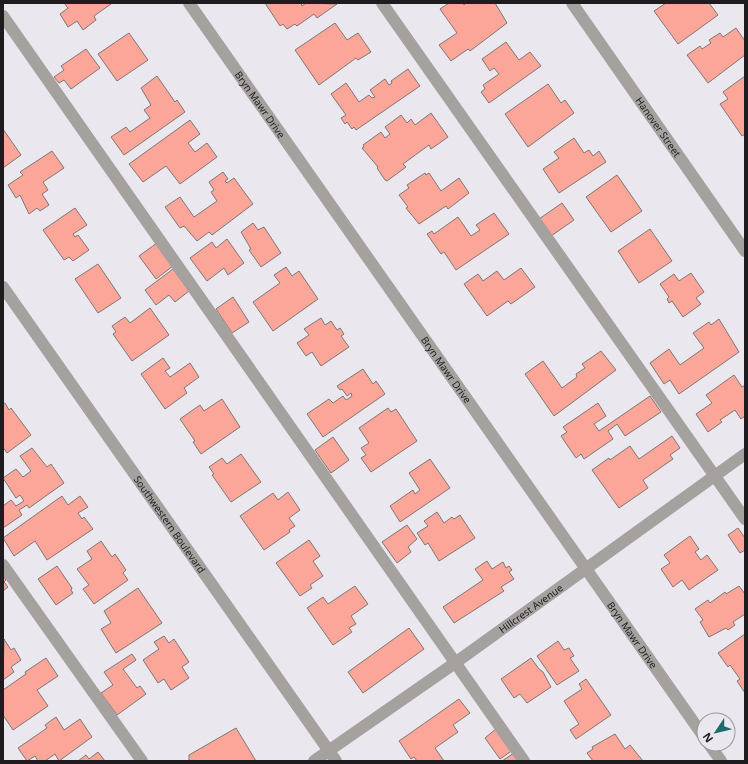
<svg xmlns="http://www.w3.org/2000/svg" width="748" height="764" viewBox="0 0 748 764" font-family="'Noto Sans',sans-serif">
<rect width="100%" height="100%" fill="#ebe7ef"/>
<!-- building -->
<path fill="#fba698" stroke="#7f7674" d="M64,3H110L111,4L94,16L96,20L83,30L77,21L68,27L60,14L68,8Z
M265,3H301L302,6L306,3L337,4L317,18L314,14L297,26L295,24L287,29L283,24L280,26Z
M449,3H463L464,5L466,3H495L507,23L470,51L468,49L451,61L439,45L457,33L440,9Z
M666,3H709L718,15L678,44L654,11Z
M335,23L347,40L358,33L371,52L358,60L356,58L319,85L295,50Z
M736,28L745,41V55L708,83L687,55L700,46L702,49L711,43L709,40L720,33L723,37Z
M129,33L148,60L117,81L98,54Z
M506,42L519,60L530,52L541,66L489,103L481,92L485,89L483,85L499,74L494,68L490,71L482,59Z
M86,49L100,68L71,89L64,80L59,83L54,77L64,70L61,66Z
M408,69L420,86L356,130L354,127L352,129L347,122L345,124L341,118L346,115L331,94L346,83L359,102L369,95L372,98L375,97L370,90L385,79L389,85L392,83L391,81Z
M157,76L175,102L177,100L185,112L124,155L111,137L126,127L130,132L150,118L144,110L151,105L141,88Z
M745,76V134L742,136L720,104L728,99L723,92Z
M548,84L561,103L565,100L574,113L528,147L505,114Z
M431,113L448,137L431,149L429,145L403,164L406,167L387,181L385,180L377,168L378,167L362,148L364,147L363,145L381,132L385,138L390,134L385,127L401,115L407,123L411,119L415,125Z
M190,120L200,134L188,143L195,152L207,143L217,157L180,184L166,166L143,182L129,164Z
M3,129L21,155L3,168Z
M574,138L584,153L589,150L593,156L599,151L606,162L559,193L543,169L559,158L554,152Z
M52,151L64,168L43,182L48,190L42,194L49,205L40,211L37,208L29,214L20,195L16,198L8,185L23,175L20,172Z
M223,172L228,179L225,181L227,183L234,178L253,204L212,235L209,232L197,241L184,226L180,228L165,207L180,197L194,217L217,201L211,192L214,190L209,182Z
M425,173L426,175L429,173L441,191L459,178L469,193L448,209L446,206L419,224L406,208L408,207L399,195L409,188L407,185Z
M617,175L642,211L611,232L586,197Z
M562,203L574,220L551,236L539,219Z
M75,208L87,225L73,234L75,237L78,235L89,250L73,261L69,257L64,260L43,230Z
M494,213L509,234L456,270L444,252L441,254L427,234L432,231L434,234L458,217L471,236L480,230L476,225Z
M253,223L258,230L264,227L281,253L261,267L249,250L251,249L241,232Z
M650,229L672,261L639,283L618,251Z
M227,239L244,263L228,275L224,268L207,281L190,258L212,242L216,248Z
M157,243L173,266L156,279L139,256Z
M98,264L121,298L98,313L75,279Z
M286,267L292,276L299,271L318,299L273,331L253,302L280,283L274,275Z
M521,268L535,287L511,304L508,301L487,316L464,284L478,274L483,281L497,271L504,280Z
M173,269L189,291L175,302L169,295L156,305L145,290Z
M691,273L704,292L696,298L701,304L683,317L672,301L669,303L667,299L669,297L660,284L674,274L679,281Z
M233,297L249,322L232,333L216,309Z
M150,308L169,335L132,361L113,334L116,332L112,326L125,317L130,323Z
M321,318L325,325L331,321L337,330L340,328L344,334L341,336L349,347L321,366L312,352L306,356L297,343L309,335L304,329Z
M719,319L739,352L679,394L670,380L664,384L650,363L669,349L680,365L704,348L693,333L709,322L711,325Z
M601,351L616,370L554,416L525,374L543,361L562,388L577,377L576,374L585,368L582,364Z
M163,358L170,368L165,371L170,377L190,363L199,377L184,388L187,393L165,409L141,374Z
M363,369L373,384L376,381L385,394L323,437L307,414L329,399L333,403L343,396L346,400L352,396L351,393L347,396L342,389L340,390L337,386Z
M734,375L742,387L745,385V416L741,419L735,410L720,420L722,422L708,432L696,414L712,403L706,395Z
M650,396L661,412L625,436L617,424L608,431L613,439L584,459L581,454L576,458L561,436L567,432L563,427L598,403L606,416L594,424L599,431Z
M222,399L240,427L201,454L193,442L195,441L180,419L200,405L204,411Z
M5,403L9,410L11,408L31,435L7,453L3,447V404Z
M388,408L391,412L396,409L417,441L371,472L361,458L366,455L361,448L369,443L359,428Z
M672,436L680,448L670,455L673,459L643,480L648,488L619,508L592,470L609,458L610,460L630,446L639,459Z
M333,437L349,460L331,473L315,450Z
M32,448L47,467L51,464L64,483L29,508L27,505L19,510L22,515L3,528V506L11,500L16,506L24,501L20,495L16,498L3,478L16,469L23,477L31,471L20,456Z
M241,454L261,482L231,502L212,475L214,474L209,467L222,458L227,464Z
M430,459L450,488L400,522L390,506L413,490L415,494L420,490L409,473Z
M288,492L300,510L289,518L295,526L289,530L290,532L264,550L240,516L273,493L278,500Z
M62,496L68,505L80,496L88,507L78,513L82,519L84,517L93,529L47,560L35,541L14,556L3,538Z
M437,512L444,523L452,517L454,519L460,515L475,538L439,561L428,543L425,545L417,533L428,526L424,521Z
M407,525L417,539L408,547L411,552L397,563L382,542Z
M738,528L745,538V550L740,553L728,535Z
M690,536L699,549L695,552L701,560L707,555L718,570L689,590L682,580L673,587L661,569L670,563L664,555Z
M309,540L320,556L313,561L323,576L310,585L312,588L300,596L276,563Z
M101,541L112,557L115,554L126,570L123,573L128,580L94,604L83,589L89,585L77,569L92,559L87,551Z
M487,561L492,569L503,562L506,568L509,566L512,570L509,572L514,579L501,587L504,591L454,623L443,607L483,580L475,569Z
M57,566L72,588L71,590L73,593L56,605L38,579Z
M3,575L6,580L4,582L8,587L3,591Z
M355,586L368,604L351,616L356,624L349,628L352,632L333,645L307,608L323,597L328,604Z
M739,586L745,594V614L733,622L735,625L728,630L726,628L709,637L700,622L703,620L695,609L708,600L710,603L725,592L726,594Z
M138,588L162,623L116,653L101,629L111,623L104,611Z
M409,628L424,649L363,693L348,672Z
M745,634V693L737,681L740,679L730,665L728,667L718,653Z
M164,636L169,643L174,639L189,662L182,667L189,678L171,690L164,679L158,683L143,660L159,649L154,642Z
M4,639L11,650L14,648L21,660L11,667L14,672L3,680Z
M558,641L564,650L569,648L574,656L570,658L579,671L557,685L537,656Z
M132,654L136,660L123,669L137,688L140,686L146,694L117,715L101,693L113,685L104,672Z
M46,658L58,676L37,690L48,706L13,730L3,715V690L26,674L25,672Z
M531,658L539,669L543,672L551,687L527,703L520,694L514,698L501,679Z
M586,679L611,715L576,739L570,730L579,724L564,701L582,689L579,684Z
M459,699L470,713L453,725L458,732L435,748L444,761H417L414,757L411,759L399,741Z
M56,717L64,730L80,719L92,737L59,761L55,754L45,761H38L35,756L27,761L18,748L47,728L45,725Z
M236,728L256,761H189V755Z
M497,728L513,750L500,759L485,738Z
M615,734L625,749L630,745L643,761H593L587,753L593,749L592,747Z
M98,752L105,761H78L86,755L89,759Z
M514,753L520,761H502Z"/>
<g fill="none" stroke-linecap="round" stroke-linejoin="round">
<!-- minor -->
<g stroke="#a5a19f" stroke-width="12">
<path id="s1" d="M189,3L704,737"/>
<path d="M382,3L745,519"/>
<path id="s2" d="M572,3L745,251"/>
<path d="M3,16L524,761"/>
<path id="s3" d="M3,287L336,761"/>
<path d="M3,565L142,761"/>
<path d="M709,744L721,761"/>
<path id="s4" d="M314,761L455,663L745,454"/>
</g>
</g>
<g text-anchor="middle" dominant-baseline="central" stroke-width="3" stroke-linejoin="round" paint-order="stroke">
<!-- street labels -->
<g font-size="10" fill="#1e1c1f" stroke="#ebe7ef">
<text stroke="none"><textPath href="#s1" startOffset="124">Bryn Mawr Drive</textPath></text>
<text stroke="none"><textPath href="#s2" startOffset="151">Hanover Street</textPath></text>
<text stroke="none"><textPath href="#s1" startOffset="448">Bryn Mawr Drive</textPath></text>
<text stroke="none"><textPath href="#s3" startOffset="290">Southwestern Boulevard</textPath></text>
<text stroke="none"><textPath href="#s4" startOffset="265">Hillcrest Avenue</textPath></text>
<text stroke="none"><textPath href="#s1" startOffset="772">Bryn Mawr Drive</textPath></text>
</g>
</g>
<!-- border -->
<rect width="748" height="764" fill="none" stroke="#1e1c1f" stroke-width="8"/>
<!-- north arrow -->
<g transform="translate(716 732) rotate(235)"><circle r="19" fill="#ebe7ef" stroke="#99969c"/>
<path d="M0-3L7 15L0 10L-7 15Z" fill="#1e6b6a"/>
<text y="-6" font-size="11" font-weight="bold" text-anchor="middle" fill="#1e1c1f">N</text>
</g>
</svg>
